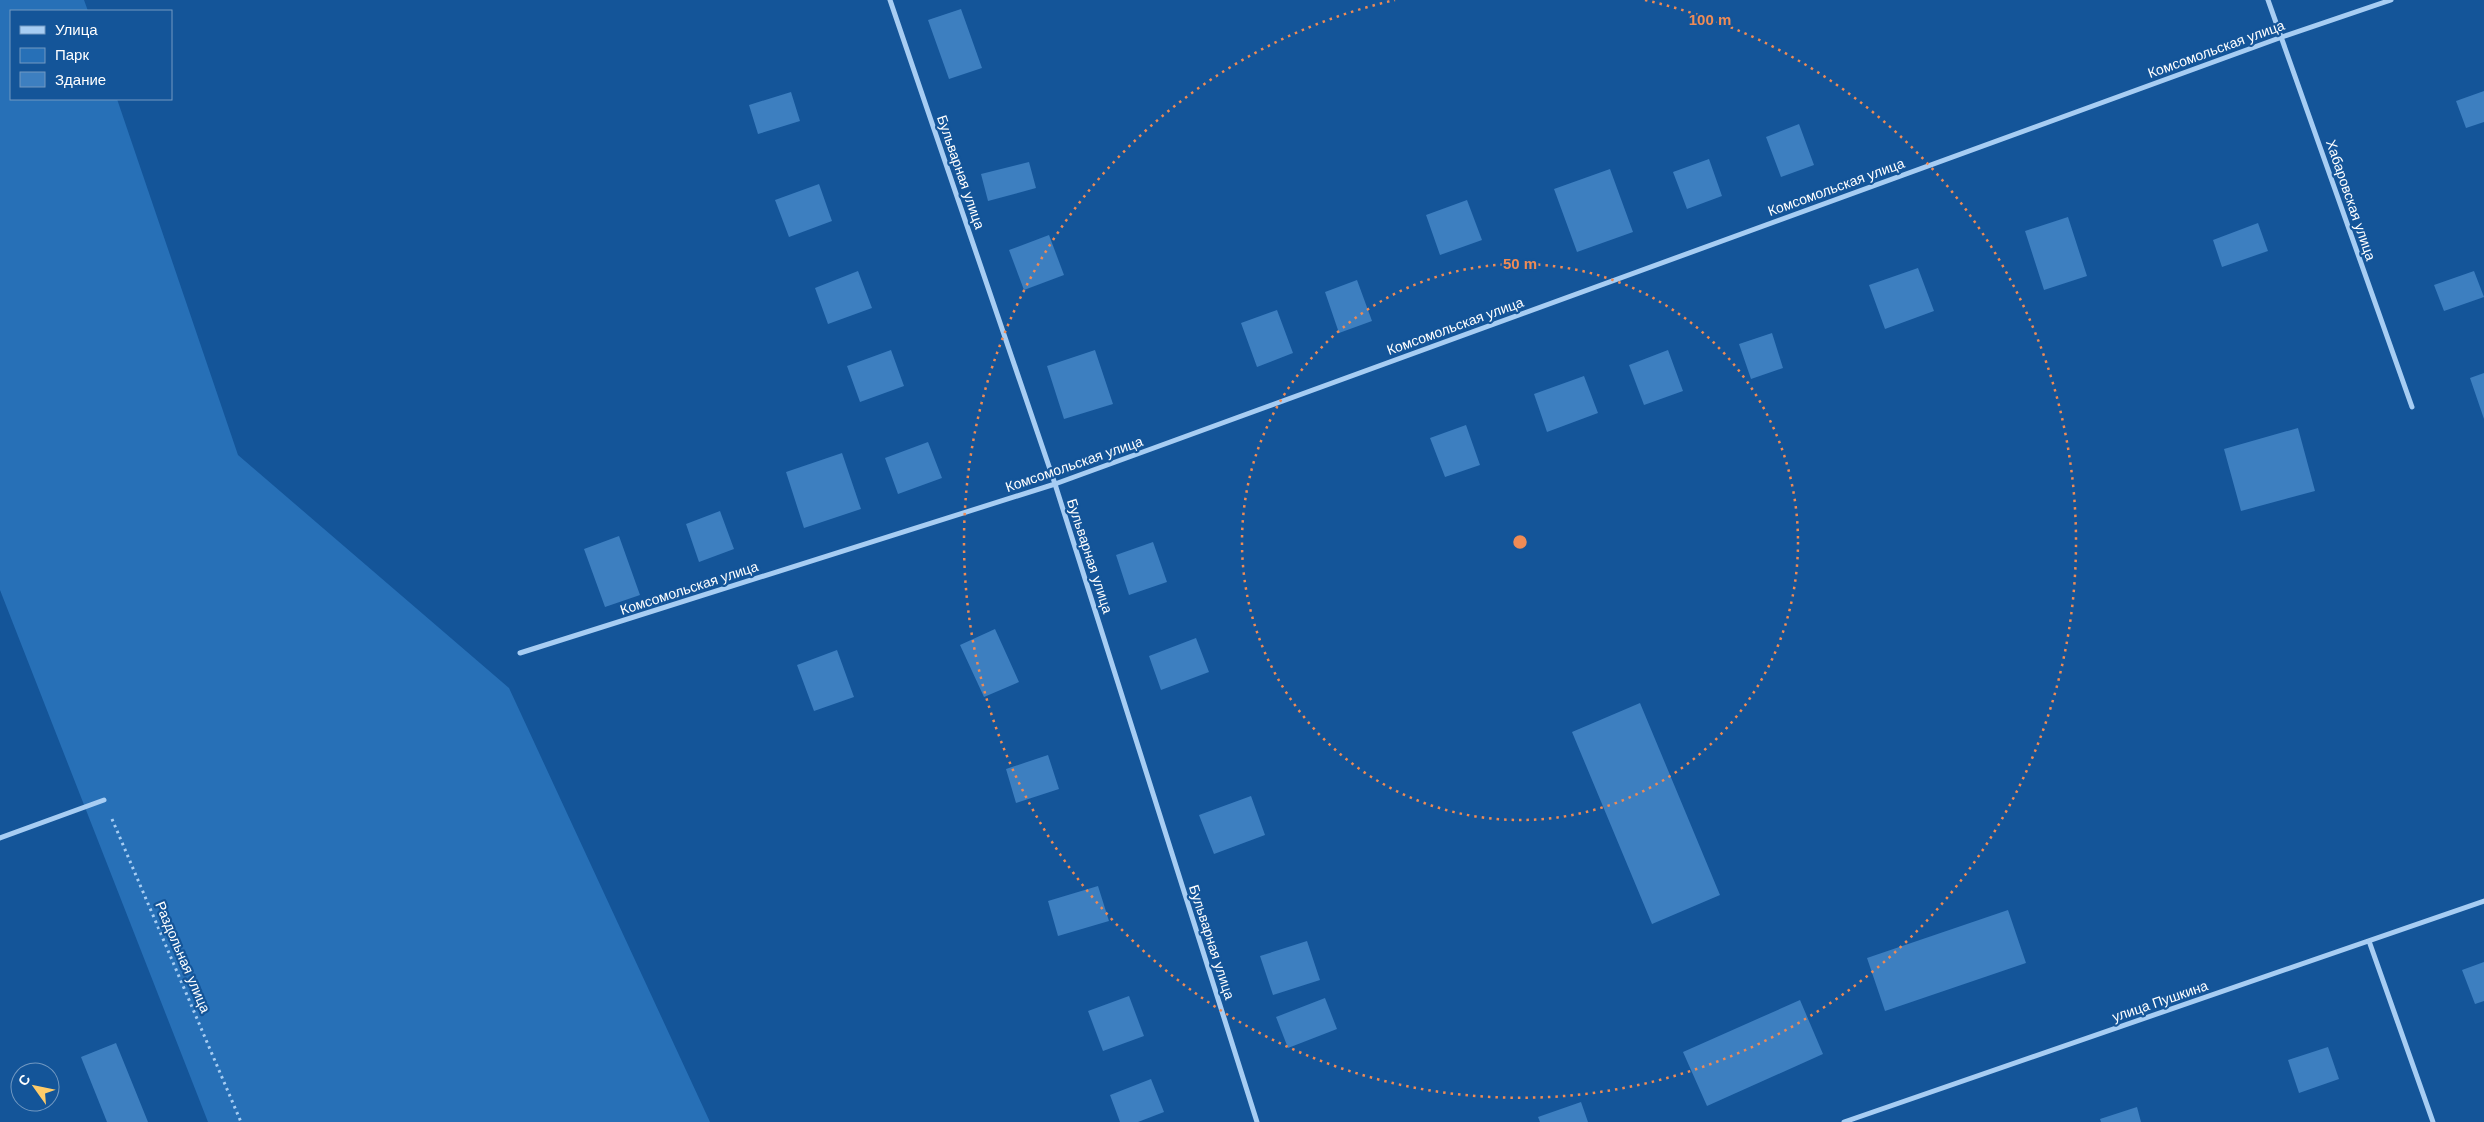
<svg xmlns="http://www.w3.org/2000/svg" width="2484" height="1122" viewBox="0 0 2484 1122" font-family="Arial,sans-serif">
<rect width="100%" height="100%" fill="#145599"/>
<!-- green -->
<path fill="#2770b7" d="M0,0H84L88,11H11V99H117L238,455L509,688L710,1122H208L0,590Z"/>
<!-- building -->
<path fill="#3d7fc0" d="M961,9L982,68L949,79L928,20Z
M2484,91V122L2466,128L2456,101Z
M791,92L800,121L758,134L749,105Z
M1799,124L1814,165L1781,177L1766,137Z
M1709,159L1722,196L1687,209L1673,172Z
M1029,162L1036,188L988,201L981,174Z
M1610,169L1633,232L1577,252L1554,189Z
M819,184L832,221L789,237L775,200Z
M1467,200L1482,240L1440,255L1426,215Z
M2068,217L2087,276L2044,290L2025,231Z
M2258,223L2268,251L2222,267L2213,240Z
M1049,235L1064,275L1024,290L1009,250Z
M1918,268L1934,311L1885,329L1869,285Z
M858,271L872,308L828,324L815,288Z
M2474,271L2484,297L2444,311L2434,285Z
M1357,280L1372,321L1339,333L1325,292Z
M1277,310L1293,353L1257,367L1241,323Z
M1772,333L1783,368L1751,379L1739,344Z
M891,350L904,386L860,402L847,366Z
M1095,350L1113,404L1064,419L1047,366Z
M1668,350L1683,391L1644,405L1629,365Z
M2484,373V419L2470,378Z
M1584,376L1598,413L1547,432L1534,394Z
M1466,425L1480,465L1445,477L1430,438Z
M2298,428L2315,491L2241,511L2224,449Z
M928,442L942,478L898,494L885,458Z
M842,453L861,509L804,528L786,472Z
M720,511L734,549L699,562L686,524Z
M619,536L640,595L605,607L584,549Z
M1153,542L1167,582L1129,595L1116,555Z
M995,629L1019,682L984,697L960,645Z
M1196,638L1209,672L1161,690L1149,656Z
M837,650L854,697L814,711L797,665Z
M1640,703L1720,895L1652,924L1572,732Z
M1048,755L1059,789L1016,803L1006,769Z
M1251,796L1265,835L1214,854L1199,815Z
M1098,886L1109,921L1058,936L1048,901Z
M2008,910L2026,963L1885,1011L1867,958Z
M1307,941L1320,980L1273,995L1260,956Z
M2484,962V1001L2475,1004L2462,970Z
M1129,996L1144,1036L1103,1051L1088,1011Z
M1325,998L1337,1029L1288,1048L1276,1017Z
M1800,1000L1823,1054L1707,1106L1683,1052Z
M116,1043L148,1122H107L81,1057Z
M2328,1047L2339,1079L2299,1093L2288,1060Z
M1151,1079L1164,1112L1138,1122H1120L1110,1095Z
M1581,1102L1588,1122H1540L1538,1117Z
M2137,1107L2141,1122H2101L2100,1119Z"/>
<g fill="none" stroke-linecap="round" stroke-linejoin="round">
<!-- path -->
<path stroke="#a7cdf3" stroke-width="3" stroke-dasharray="2.5 4" stroke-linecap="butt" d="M112,819L241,1122"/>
<!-- minor -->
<path stroke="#a7cdf3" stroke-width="5" d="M890,0L1055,484L1257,1122
M2268,0L2412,407
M520,653L1055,484L2282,37L2391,0
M0,838L104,800
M2369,941L2433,1122
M1844,1122L2484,901"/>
</g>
<!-- distance rings -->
<g fill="none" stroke="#ef8b55" stroke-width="2.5" stroke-dasharray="2.5 5">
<circle cx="1520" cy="542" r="278"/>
<path d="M1645 0A556 556 0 1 1 1395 0"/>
</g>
<g text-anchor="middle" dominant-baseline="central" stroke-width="4.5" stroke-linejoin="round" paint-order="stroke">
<!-- street labels -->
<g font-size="14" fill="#fff" stroke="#145599">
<text transform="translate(2216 49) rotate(-20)">Комсомольская улица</text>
<text transform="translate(961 172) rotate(71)">Бульварная улица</text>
<text transform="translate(1836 187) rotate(-20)">Комсомольская улица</text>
<text transform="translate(2351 200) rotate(71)">Хабаровская улица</text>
<text transform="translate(1455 326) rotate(-20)">Комсомольская улица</text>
<text transform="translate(1074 464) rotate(-19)">Комсомольская улица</text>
<text transform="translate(1090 556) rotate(72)">Бульварная улица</text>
<text transform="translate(689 588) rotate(-18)">Комсомольская улица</text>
<text transform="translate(1212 942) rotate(72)">Бульварная улица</text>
<text transform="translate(183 957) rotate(67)">Раздольная улица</text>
<text transform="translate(2160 1001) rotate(-19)">улица Пушкина</text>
</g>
</g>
<circle cx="1520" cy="542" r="8" fill="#ef8b55" stroke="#145599" stroke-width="2.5"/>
<g font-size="15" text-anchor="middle" font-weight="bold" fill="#ef8b55" stroke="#145599" stroke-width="4.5" stroke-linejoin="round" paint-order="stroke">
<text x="1710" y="25">100 m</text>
<text x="1520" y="269">50 m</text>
</g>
<!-- legend -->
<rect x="10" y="10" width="162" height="90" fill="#145599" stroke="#7299c2"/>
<rect x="20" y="26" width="25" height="8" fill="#a7cdf3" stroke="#7299c2"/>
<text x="55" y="35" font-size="15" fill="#ffffff">Улица</text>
<rect x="20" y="48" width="25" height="15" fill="#2770b7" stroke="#7299c2"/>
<text x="55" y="60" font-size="15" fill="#ffffff">Парк</text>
<rect x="20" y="72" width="25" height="15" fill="#3d7fc0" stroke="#7299c2"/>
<text x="55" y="85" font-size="15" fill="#ffffff">Здание</text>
<!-- north arrow -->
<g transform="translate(35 1087) rotate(303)"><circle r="24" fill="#145599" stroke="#7299c2"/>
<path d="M0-4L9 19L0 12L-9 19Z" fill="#ffcc69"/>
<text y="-8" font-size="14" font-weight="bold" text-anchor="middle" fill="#ffffff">С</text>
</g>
</svg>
